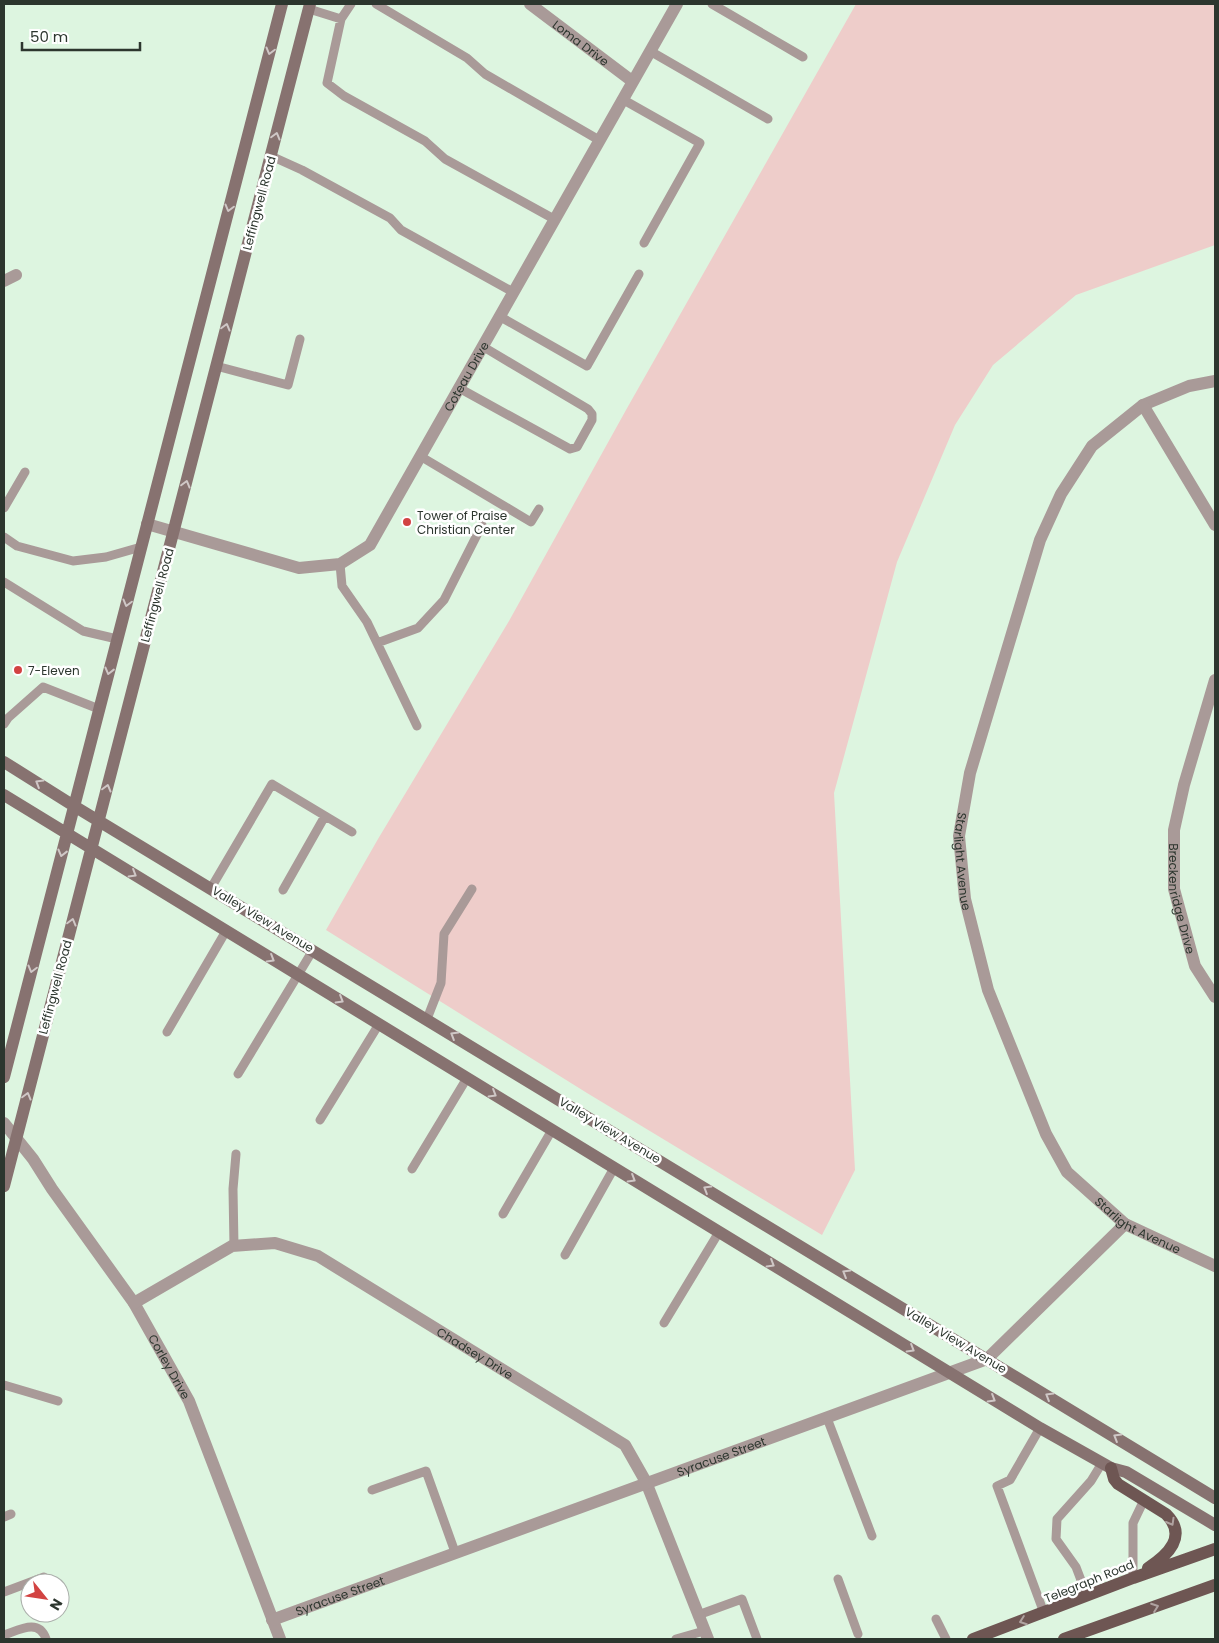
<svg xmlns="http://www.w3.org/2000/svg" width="1219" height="1643" viewBox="0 0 1219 1643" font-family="Poppins,sans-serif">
<rect width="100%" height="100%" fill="#ddf5e0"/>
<!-- green -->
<path fill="#eecdca" d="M856,4H1215V245L1076,295L993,365L955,425L897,562L834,793L855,1170L822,1235L587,1093L326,930L378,839L509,621L626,410Z"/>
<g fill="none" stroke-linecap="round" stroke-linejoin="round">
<!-- lane -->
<path stroke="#a99a98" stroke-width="9" d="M351,4L341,19L327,83L344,96L425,141L445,159L554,219
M376,4L467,58L485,74L599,140
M712,4L803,57
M309,9L341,19
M650,51L768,119
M622,99L700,143L644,243
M271,156L302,170L390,218L401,230L513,292
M499,316L587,366L639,274
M216,366L288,385L300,339
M459,388L570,449L577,447L592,420V414L588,409L482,346
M420,456L531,522L539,509
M4,508L25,472
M4,537L17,546L73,561L106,557L141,547
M340,564L342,586L367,622L417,726
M4,582L83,631L117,639
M377,643L418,628L444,600L482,525
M4,724L8,718L43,687L99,709
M211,888L272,784L352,832
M283,890L325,816
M427,1019L441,983L444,934L472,889
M167,1032L226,931
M238,1074L313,950
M320,1120L379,1024
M412,1169L467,1078
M503,1214L552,1130
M234,1246L233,1189L236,1154
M565,1255L614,1168
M664,1323L719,1232
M4,1385L58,1401
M827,1418L872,1536
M1040,1428L1010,1480L997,1486L1044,1613
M372,1490L426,1471L455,1552
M4,1517L11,1514
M1133,1578V1523L1144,1500
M838,1579L858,1634
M4,1592L44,1577
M1087,1596L1076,1567L1056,1539L1057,1519L1091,1481L1102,1463
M698,1615L742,1599L757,1639
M936,1619L946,1639
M4,1635C19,1630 39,1618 46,1639
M676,1639L704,1631"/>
<!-- street -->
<g stroke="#a99a98" stroke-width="12">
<path id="s1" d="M530,4L632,81"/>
<path d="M4,281L16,275"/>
<path id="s2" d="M1215,381L1189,386L1143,405L1092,446L1061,494L1040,540L970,773L959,836L965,899L988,990L1046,1134L1067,1172L1125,1224L1215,1266"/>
<path d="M1143,405L1215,525"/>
<path id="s3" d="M147,524L299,568L340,564L370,545L677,4"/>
<path id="s4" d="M1215,680L1184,785L1174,830V889L1195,966L1215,997"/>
<path id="s5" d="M4,1123L33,1159L52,1189L134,1303L189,1401L280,1639"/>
<path id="s6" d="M134,1303L232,1246L275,1243L318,1256L625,1445L646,1482L708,1639"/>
<path id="s7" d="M272,1620L987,1359L1125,1224"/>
</g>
<!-- secondary -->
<path stroke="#877270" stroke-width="12" d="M4,762L74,806L1215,1498
M4,795L1040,1428L1111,1468L1126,1472L1215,1525
M4,1077L282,4
M4,1186L310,4"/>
<!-- primary -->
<path stroke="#6e5653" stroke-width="12" d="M1111,1468L1114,1479L1118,1484L1166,1514C1188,1536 1168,1555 1148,1568
M973,1639L1133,1578L1215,1549
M1064,1639L1215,1585"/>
</g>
<!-- one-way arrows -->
<defs><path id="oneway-chevron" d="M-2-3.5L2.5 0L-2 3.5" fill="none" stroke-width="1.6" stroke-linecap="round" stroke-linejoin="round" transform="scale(1.25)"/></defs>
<g stroke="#cfc7c6">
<use href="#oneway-chevron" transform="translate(270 51) rotate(105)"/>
<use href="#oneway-chevron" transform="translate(276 136) rotate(-75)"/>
<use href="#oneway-chevron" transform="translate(229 208) rotate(105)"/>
<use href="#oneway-chevron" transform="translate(226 327) rotate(-75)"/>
<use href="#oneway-chevron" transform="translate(186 484) rotate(-75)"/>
<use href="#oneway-chevron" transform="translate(127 603) rotate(105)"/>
<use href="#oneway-chevron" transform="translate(109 671) rotate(104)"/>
<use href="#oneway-chevron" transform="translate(39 783) rotate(-149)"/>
<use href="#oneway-chevron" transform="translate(107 788) rotate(-75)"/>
<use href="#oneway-chevron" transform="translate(62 853) rotate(104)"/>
<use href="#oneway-chevron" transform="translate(133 874) rotate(31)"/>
<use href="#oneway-chevron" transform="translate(72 922) rotate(-75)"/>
<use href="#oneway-chevron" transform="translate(271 959) rotate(31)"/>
<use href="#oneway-chevron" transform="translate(32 969) rotate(105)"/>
<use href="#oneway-chevron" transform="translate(340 1000) rotate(31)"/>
<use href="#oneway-chevron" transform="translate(454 1035) rotate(-149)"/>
<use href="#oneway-chevron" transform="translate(493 1094) rotate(31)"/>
<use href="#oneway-chevron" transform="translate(27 1096) rotate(-75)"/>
<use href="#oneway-chevron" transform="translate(632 1179) rotate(31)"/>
<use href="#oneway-chevron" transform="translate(707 1189) rotate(-149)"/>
<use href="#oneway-chevron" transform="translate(771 1264) rotate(31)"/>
<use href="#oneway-chevron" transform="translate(846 1273) rotate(-149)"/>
<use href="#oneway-chevron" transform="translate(911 1349) rotate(31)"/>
<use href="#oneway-chevron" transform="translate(1049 1396) rotate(-149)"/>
<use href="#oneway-chevron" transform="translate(992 1399) rotate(31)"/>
<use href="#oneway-chevron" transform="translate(1117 1437) rotate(-149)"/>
</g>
<g stroke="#afa2a0">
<use href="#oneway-chevron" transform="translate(1171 1522) rotate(60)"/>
<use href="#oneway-chevron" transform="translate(1155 1607) rotate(-20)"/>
<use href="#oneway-chevron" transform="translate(1023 1621) rotate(160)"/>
</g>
<!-- markers -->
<g fill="#d24342" stroke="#fff" stroke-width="2">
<circle cx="407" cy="522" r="5"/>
<circle cx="18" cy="670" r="5"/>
</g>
<g text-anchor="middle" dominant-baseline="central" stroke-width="5" stroke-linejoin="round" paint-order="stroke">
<!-- street labels -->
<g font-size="12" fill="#2c362e" stroke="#fff">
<text stroke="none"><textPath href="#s1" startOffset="64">Loma Drive</textPath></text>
<text transform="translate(259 203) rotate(-75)">Leffingwell Road</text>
<text stroke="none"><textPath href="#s3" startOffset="429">Coteau Drive</textPath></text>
<text transform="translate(157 595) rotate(-75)">Leffingwell Road</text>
<text stroke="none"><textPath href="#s2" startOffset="582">Starlight Avenue</textPath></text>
<text stroke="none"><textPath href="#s4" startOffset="225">Breckenridge Drive</textPath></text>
<text transform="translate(263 919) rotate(31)">Valley View Avenue</text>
<text transform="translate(55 987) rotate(-75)">Leffingwell Road</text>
<text transform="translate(610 1130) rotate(31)">Valley View Avenue</text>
<text stroke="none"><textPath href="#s2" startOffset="1002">Starlight Avenue</textPath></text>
<text transform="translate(956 1340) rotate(31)">Valley View Avenue</text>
<text stroke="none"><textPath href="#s6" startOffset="386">Chadsey Drive</textPath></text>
<text stroke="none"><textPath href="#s5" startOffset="295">Corley Drive</textPath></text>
<text stroke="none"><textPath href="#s7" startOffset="478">Syracuse Street</textPath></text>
<text transform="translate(1089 1581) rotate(-22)">Telegraph Road</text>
<text stroke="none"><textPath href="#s7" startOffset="72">Syracuse Street</textPath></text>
</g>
<!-- poi labels -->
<g font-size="12" fill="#2c362e" stroke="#fff" text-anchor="start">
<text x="417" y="515">Tower of Praise<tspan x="417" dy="14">Christian Center</tspan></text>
<text x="28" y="670">7-Eleven</text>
</g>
</g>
<!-- border -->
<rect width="1219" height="1643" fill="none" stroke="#2c362e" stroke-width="10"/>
<!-- north arrow -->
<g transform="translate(45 1598) rotate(120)"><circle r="24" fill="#ffffff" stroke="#abafab"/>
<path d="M0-4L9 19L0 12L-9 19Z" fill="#d24342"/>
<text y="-8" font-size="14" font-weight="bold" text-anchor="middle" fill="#2c362e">N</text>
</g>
<!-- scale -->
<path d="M22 42v8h118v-8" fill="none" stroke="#2c362e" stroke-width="2.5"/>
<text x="30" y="42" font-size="15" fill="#2c362e" stroke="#ffffff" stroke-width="4" paint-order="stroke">50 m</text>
</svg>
